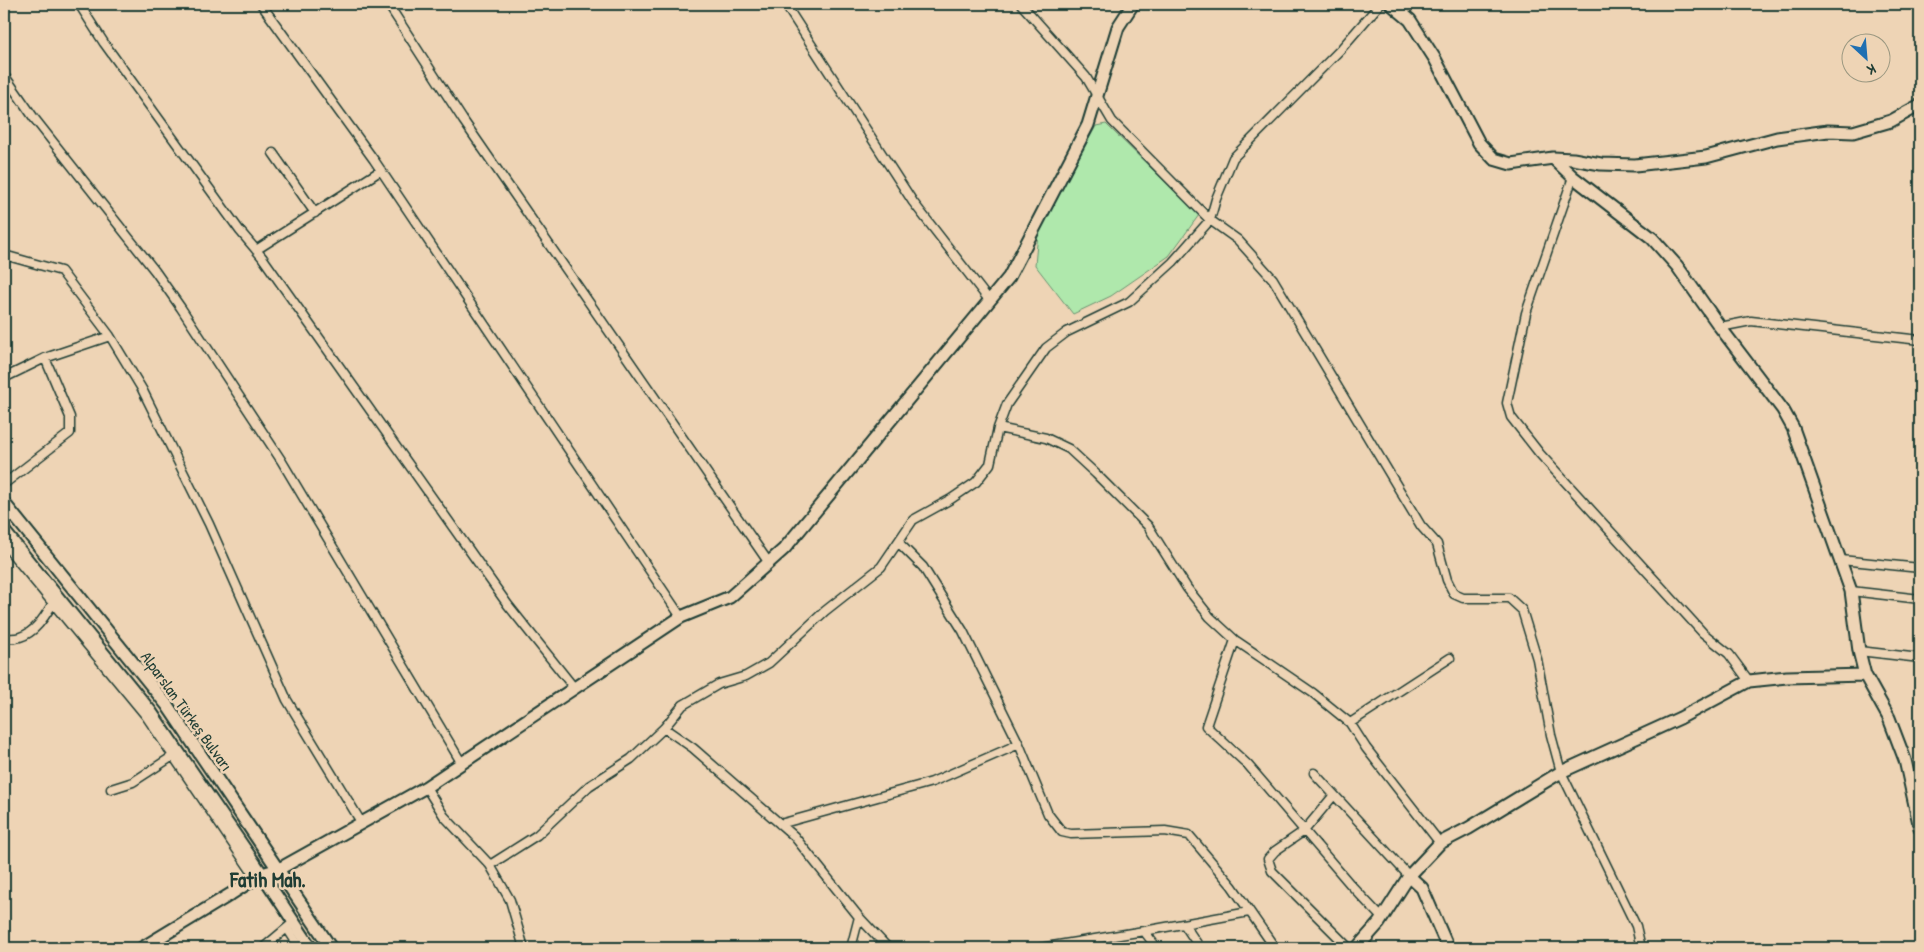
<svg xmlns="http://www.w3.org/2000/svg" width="1924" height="952" viewBox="0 0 1924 952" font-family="'Patrick Hand',sans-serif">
<rect width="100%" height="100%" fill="#eed4b5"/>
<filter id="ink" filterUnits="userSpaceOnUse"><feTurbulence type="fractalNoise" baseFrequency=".02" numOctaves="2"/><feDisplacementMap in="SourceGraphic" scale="10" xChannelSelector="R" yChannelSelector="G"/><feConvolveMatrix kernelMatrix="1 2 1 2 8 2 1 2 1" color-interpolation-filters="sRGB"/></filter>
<g filter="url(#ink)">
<!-- green -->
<path fill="#afe8ac" stroke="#679270" d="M1106,124L1199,215L1169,256L1111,296L1073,314L1035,265L1038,233L1096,126Z"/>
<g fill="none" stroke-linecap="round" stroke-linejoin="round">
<defs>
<path id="street" d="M79,4L104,43L240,231L262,257L508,605L575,689
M261,4L374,160L681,617
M388,4L463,120L769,563
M785,4L913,202L989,300
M1021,4L1086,77L1112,121L1210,220L1238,240L1273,279L1421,526L1437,544L1447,580L1454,594L1463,598H1509L1522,610L1537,659L1551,735L1561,772L1636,926L1641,948
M1402,14L1411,4
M4,75L34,118L155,271L181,308L281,460L461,762
M273,153L315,213
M1573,177L1526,313L1507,403L1511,417L1540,454L1703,633L1729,654L1749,681
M256,250L380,171
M4,255L61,271L110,336L142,389L209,524L287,700L361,822
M1720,327L1751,321L1920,340
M4,378L45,358L110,336
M998,428L1046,438L1069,449L1096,474L1148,526L1187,588L1210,617L1235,640L1313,693L1350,723L1366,748L1440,843
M4,484L70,433V417L45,358
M898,542L923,567L963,631L1019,744L1048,814L1062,832L1071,834L1165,831L1189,835L1232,886L1275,948
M4,544L146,716L256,878
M1841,560L1920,568
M1851,591L1920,599
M4,638C9,638 15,639 20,637C36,632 45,616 53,603
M1235,640L1206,726L1248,765L1350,884L1382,918
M1859,651L1920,658
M1350,723L1450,658
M664,728L693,748L794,836L859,917L888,948
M1314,773L1409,876
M426,787L444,816L490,865L510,900L524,948
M111,789L133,782L173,756
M1334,795L1304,831L1275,851L1268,859L1272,871L1349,948
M780,824L932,782L1019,744
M490,865L537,835L589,786L631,759L664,728L683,705L719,684L746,676L769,663L825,611L881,567L913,520L951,499L976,482L990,464L998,428L1007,404L1046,348L1067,332L1129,302L1173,262L1210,220L1216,199L1233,158L1340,50L1380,4
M1184,924L1200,948
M287,928L300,948
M1144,931L1157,948
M263,948L294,922
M851,948L859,917
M1040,948L1144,931L1249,912"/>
<path id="secondary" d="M1391,4L1410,20L1435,59L1479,143L1494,159L1511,164L1553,158L1573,159L1601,164L1635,165L1706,157L1777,138L1828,131L1853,132L1891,121L1920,105
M1553,158L1573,177L1652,238L1677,266L1720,327L1783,410L1793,428L1851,591L1859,651L1865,675L1889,718L1905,760L1920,828
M4,503L167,705L331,948
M4,531L151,712L262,874L311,948
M1409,876L1422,888L1448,948
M142,948L231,894L262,874L279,869L426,787L681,617L730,597L784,549L1009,277L1088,125L1118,27L1133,4
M1357,948L1379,923L1409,876L1440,843L1469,828L1561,772L1680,718L1749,681L1787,677L1865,675"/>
</defs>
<!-- street casing -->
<use href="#street" stroke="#1f3d34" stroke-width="11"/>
<!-- secondary casing -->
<use href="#secondary" stroke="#1f3d34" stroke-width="15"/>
<!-- street -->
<use href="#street" stroke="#eed4b5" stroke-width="8"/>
<!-- secondary -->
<use href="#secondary" stroke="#eed4b5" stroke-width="11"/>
</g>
</g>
<g text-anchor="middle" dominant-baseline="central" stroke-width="5" stroke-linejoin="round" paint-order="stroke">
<!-- street labels -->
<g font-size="16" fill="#1f3d34" stroke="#eed4b5">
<text transform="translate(187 711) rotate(54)">Alparslan Türkeş Bulvarı</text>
</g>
<!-- district labels -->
<g font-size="21" font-weight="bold" fill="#1f3d34" stroke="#eed4b5">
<text x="268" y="879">Fatih Mah.</text>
</g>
</g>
<!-- margin -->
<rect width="1924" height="952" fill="none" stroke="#eed4b5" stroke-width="20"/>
<rect x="10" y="10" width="1904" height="932" fill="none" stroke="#1f3d34" stroke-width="2" filter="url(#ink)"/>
<!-- north arrow -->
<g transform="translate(1866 58) rotate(154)"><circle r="24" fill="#eed4b5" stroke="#9b9881"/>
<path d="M0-4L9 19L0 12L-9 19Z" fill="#1f6fb2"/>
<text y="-8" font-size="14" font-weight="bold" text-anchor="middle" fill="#1f3d34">K</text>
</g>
</svg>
